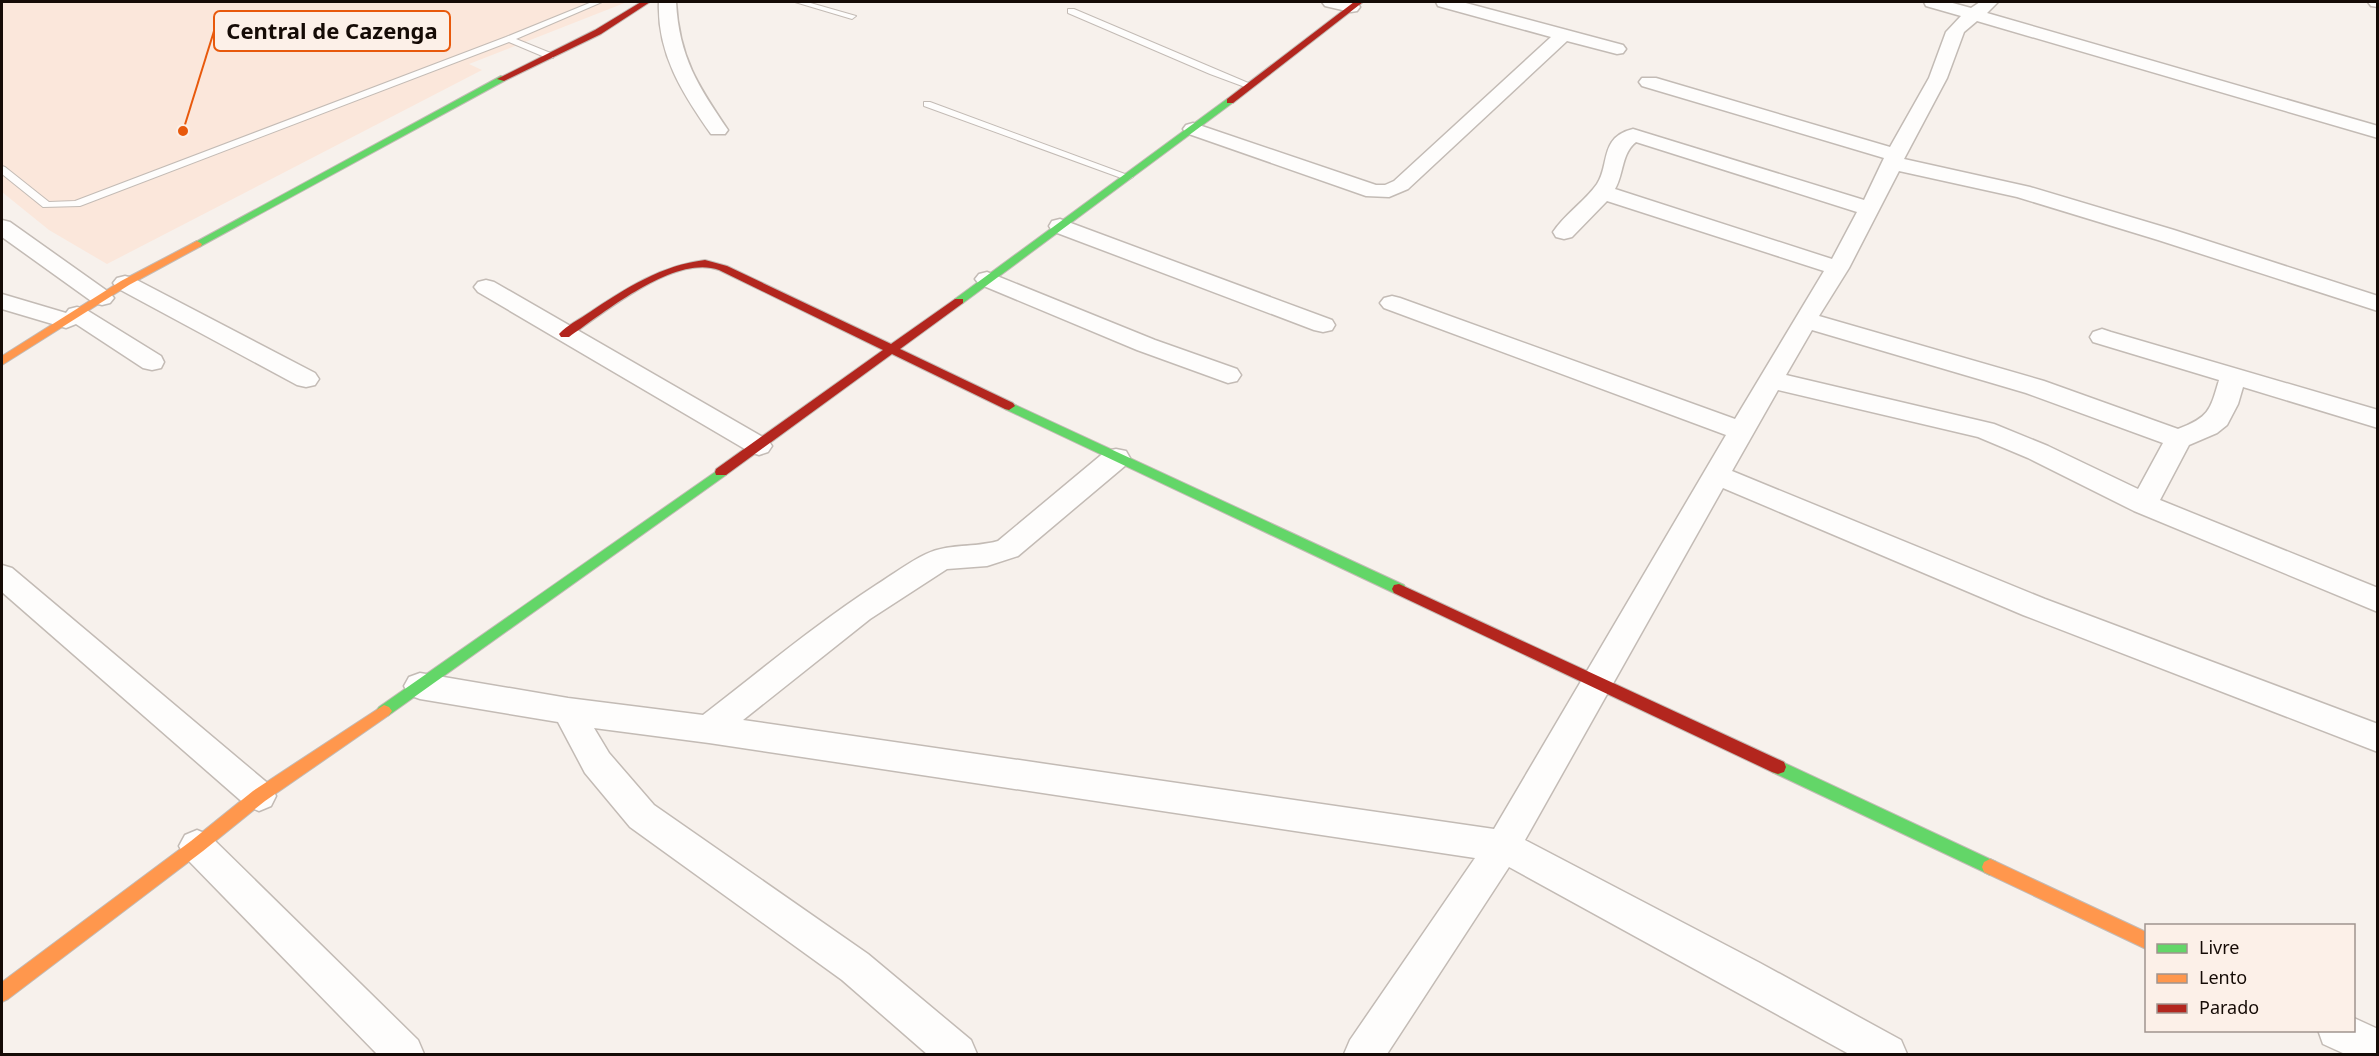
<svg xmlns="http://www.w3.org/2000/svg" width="2379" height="1056" viewBox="0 0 2379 1056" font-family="'Noto Sans',sans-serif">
<rect width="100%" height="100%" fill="#f7f1ec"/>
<!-- built -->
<path fill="#fbe7db" d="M2,2H627L469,64L482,70L107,264L49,230L2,192Z"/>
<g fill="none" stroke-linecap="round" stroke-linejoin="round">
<defs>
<path id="lane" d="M592,2H602L516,39L553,54V58H547L509,42L80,206L43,207L2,174V166L5,167L49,202L75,201L506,37Z
M795,2H807L856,16L852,19Z
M1068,9H1074L1253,85L1245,87L1210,74L1068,13Z
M924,102H930L1133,177L1128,180L1124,179L924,106Z"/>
<path id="street" d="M659,2H676C679,57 698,86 728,130L725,134H711C682,93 657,53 659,2Z
M1322,2L1357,3L1360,7L1357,11L1351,12L1325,6Z
M1436,2H1462L1623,45L1626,49L1623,53L1617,54L1567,41L1408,189L1389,197L1366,196L1186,133L1183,129L1186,125L1193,123L1376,185H1385L1394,181L1551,37L1438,6Z
M1924,2H1949L1971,8L1980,2H1998L1987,13L2378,126V138L1977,21L1964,32L1947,78L1904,159L2030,187L2174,230L2378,296V311L2158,240L2017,197L1899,171L1849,268L1819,316L2044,381L2178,429C2209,417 2210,411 2219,380L2093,342L2090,337L2093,332L2102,329L2111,332L2378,410V428L2243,387L2238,404L2227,425L2217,433L2189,445L2160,500L2378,588V612L2134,511L2028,458L1978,437L1778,390L1732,471L2045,599L2378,724V752L2023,615L1723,488L1525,840L1760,963L1901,1040L1907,1054H1849L1509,867L1387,1054H1344L1350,1040L1475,858L709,743L594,728L609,753L654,805L868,954L971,1040L977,1054H927L842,980L630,827L585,773L558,722L420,699L409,695L404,686L409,677L420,673L568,698L703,715C760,671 816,624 876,585C892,575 909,562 926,554C950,543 974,548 998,541L1106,451L1116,449L1126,451L1130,458L1126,465L1018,556L987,566L947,569L870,619L743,720L1494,829L1726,435L1384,308L1380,303L1384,298L1392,296L1400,298L1735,419L1824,271L1607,201L1572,237L1564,239L1556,237L1553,232C1565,214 1585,201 1597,184C1610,165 1599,137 1633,129L1864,200L1884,158L1642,86L1639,82L1642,78H1656L1890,147L1929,78L1946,32L1961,16L1926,6ZM1636,142L1857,212L1832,259L1615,189C1624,174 1621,154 1636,142ZM1812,330L2026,393L2163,443L2138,489L2048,446L1994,424L1786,375Z
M2368,2H2378V7L2371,6Z
M1060,219L1332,320L1335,325L1332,330L1323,332L1314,330L1052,231L1049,226L1052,221Z
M2,220L10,222L110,293L114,298L110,303L102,305L94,303L2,237Z
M987,272L1155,340L1237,369L1241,375L1237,381L1228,383L1137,350L979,284L975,279L979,274Z
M125,276L133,278L315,373L319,379L315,385L306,387L297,385L117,288L113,283L117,278Z
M486,280L494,282L768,440L772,446L768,452L759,455L750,452L478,292L474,287L478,282Z
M2,294L66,313L69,309L77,307L85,309L161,356L164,362L161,368L152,370L143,368L76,324L66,328L2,309Z
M2,565L12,568L271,786L276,796L271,806L259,811L247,806L2,592Z
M197,830L209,835L418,1040L424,1054H377L185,857L179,846L185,835Z
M2354,1018L2378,1029V1054H2345L2323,1044L2318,1030H2354Z"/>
<path id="fast" d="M501,76L505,79L504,81L201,246L197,247L192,244Z
M1227,99L1235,101L963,303H955V299Z
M1009,402L1404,585L1406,589L1404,593H1394L1005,409L1003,406Z
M721,468L726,469L727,472L726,475L389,715L384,717L379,715L376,711L379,707Z
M1778,760L1996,862L1998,867L1996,872L1990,875L1984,872L1772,772L1770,767L1772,762Z"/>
<path id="slow" d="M197,241L202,244L201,246L129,285L2,365V356L121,281Z
M384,705L389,707L392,711L389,715L265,801L203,851L8,999L2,1002V982L191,841L253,791Z
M1990,859L2146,932V949L1984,872L1982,867L1984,862Z"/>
<path id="jam" d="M641,2H650L601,34L504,81L497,79L595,30Z
M1354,2H1363L1233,103H1227V99Z
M705,260L727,266L891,344L955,299H963V303L900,349L1013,403L1015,406L1009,410L1005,409L892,354L726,475H716L715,472L716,469L883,350L719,270C675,254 605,312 569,337H561L559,334C567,325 580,319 590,312C626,288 662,265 705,260Z
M1399,584L1784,762L1786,767L1784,772L1778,774L1772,772L1394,593L1392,589L1394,585Z"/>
</defs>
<!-- lane casing -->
<use href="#lane" stroke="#c3bbb5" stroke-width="2"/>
<!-- street casing -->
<use href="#street" stroke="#c3bbb5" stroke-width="3"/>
<!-- fast casing -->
<use href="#fast" stroke="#c3bbb5" stroke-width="2"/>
<!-- slow casing -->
<use href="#slow" stroke="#c3bbb5" stroke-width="2"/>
<!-- jam casing -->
<use href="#jam" stroke="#c3bbb5" stroke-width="2"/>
<!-- lane -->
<use href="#lane" fill="#fefdfc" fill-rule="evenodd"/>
<!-- street -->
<use href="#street" fill="#fefdfc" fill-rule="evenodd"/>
<!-- fast -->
<use href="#fast" fill="#63d668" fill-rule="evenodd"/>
<!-- slow -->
<use href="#slow" fill="#ff974d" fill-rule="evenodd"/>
<!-- jam -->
<use href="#jam" fill="#b3261e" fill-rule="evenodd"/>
</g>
<!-- callouts -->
<path fill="none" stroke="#e8590c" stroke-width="2" d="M183 131L214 31"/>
<circle fill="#e8590c" stroke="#fcf0e8" stroke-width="2" cx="183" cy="131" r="6"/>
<rect fill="#fcf0e8" stroke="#e8590c" stroke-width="2" x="214" y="11" width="236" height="40" rx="6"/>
<g font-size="22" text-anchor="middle" font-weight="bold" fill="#150b06">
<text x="332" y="39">Central de Cazenga</text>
</g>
<!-- border -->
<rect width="2379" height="1056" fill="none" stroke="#150b06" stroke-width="6"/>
<!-- legend -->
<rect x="2145" y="924" width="210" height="108" fill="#fcf0e8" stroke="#a0948e" stroke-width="1.5"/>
<rect x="2157" y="944" width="30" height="9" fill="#63d668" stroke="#a0948e" stroke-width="1.5"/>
<text x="2199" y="954" font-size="18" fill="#150b06">Livre</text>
<rect x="2157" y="974" width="30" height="9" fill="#ff974d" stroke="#a0948e" stroke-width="1.5"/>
<text x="2199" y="984" font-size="18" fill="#150b06">Lento</text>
<rect x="2157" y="1004" width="30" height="9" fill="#b3261e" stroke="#a0948e" stroke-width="1.5"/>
<text x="2199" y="1014" font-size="18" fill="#150b06">Parado</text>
</svg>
